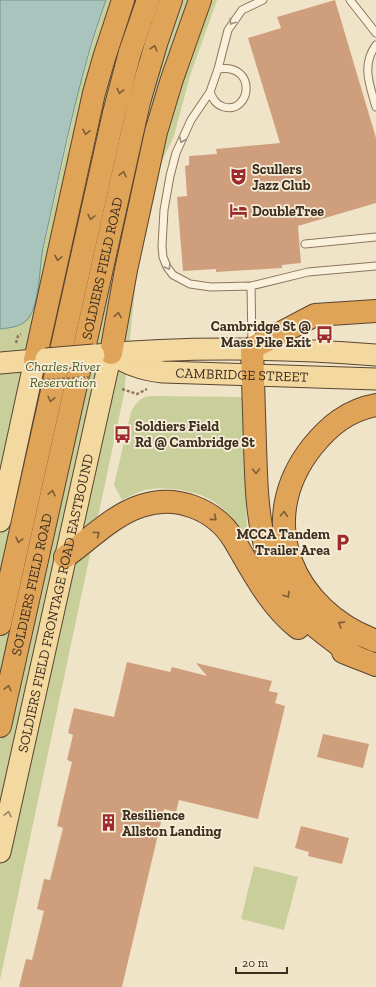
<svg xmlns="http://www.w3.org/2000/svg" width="376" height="987" viewBox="0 0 376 987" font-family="'Zilla Slab',serif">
<rect width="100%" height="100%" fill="#f0e4c8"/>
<!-- green -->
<path fill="#c9cf9b" d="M106,0H217L190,76L174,136L162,161L136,280L124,394L0,980V329L13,328L34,306L40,265L80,85Z
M151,396L243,397L247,528L244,536C235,527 231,515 221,507C201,490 169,486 145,490C137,492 129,497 122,500L114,485L131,412C136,403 140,397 151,396Z
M254,866L298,877L284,930L241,919Z"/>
<!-- water -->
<path fill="#a9c4bc" stroke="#6f938a" d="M0,0H106C77,80 62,165 43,248C39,268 40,303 28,319C21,327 9,328 0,329Z"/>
<!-- building -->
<path fill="#cf9f7d" d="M335,0L376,138V203L298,226L301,263L282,265V268L216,272V269L183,271L177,197L187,196L185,166L189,165V156L217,154L216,149L280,143L248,38L281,28L277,17Z
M127,662L170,672L172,667L207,676L196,663L272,681L269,691L278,693L275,703L285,706L258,819L179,800L176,812L164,809L122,987H19L26,959L32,960L44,911L37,909L44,879L50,880L63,828L57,826L72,762L67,760L73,735L68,733L74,708L114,717Z
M323,734L369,744L363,768L317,757Z
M301,826L349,838L342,864L308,856L309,852L295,848Z"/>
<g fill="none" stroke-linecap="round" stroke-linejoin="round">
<defs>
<path id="lane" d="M263,0L242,10L228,30L218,69L210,92L191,120L176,153L170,176L164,210L162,246L163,257L167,267L173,275L190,284L211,287L251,286L308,272L376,266
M350,0L376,33
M376,45C361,65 370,86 376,107
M210,92C213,99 216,105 224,107C251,114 258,63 218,69
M305,244L376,237
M251,286L252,345"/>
<g id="primary">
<path id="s1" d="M111,353C127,365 144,370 163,372L376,379"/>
<path d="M97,355C191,346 283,348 376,355"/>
<path d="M0,363L46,359"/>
<path d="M0,521L35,360"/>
<path id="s2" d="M0,852L111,353"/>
</g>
<g id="highway">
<path d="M111,353L126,270L156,132L172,79L200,0"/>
<path d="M35,360L94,93L104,58L123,0"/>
<path d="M376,405C348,410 329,426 312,447C253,522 293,610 376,641"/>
<path d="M65,557C89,540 113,515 141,506C176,494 215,509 234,540C253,572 269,605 298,628"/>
<path d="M0,624L114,113L130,52L148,0"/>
<path d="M343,652L376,665"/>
<path d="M355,657C335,641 312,627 295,606C257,558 257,503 255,445C254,413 253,380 252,348L315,315L376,311"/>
<path id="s3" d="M0,726L139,102L156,44L171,0"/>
</g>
</defs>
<!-- lane casing -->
<use href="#lane" stroke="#8d765c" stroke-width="9"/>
<!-- primary casing -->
<use href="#primary" stroke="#5b4430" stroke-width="23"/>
<!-- highway casing -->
<use href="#highway" stroke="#5b4430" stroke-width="24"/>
<!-- path -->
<path stroke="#8d765c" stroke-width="2.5" stroke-dasharray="3 2" stroke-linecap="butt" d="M16,343L18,336L21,334
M122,389L137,394L147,389"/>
<!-- lane -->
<use href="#lane" stroke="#faf1dc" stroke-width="7"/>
<!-- primary -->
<use href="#primary" stroke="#f3d9a0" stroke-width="21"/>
<!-- highway -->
<use href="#highway" stroke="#e0a458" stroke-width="22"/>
<defs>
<path id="primary-bridge" d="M46,359L94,355"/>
</defs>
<!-- primary-bridge casing -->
<use href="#primary-bridge" stroke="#5b4430" stroke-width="23" stroke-linecap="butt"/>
<!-- path-bridge -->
<path stroke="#8d765c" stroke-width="2.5" stroke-dasharray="3 2" stroke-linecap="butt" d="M42,380L90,377"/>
<!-- primary-bridge -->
<use href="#primary-bridge" stroke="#f3d9a0" stroke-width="21"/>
</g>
<!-- one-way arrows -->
<defs><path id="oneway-chevron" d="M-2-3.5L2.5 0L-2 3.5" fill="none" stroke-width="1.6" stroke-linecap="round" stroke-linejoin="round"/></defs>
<g stroke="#9c907e">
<use href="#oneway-chevron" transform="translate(232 22) rotate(124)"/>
<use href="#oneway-chevron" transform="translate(182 140) rotate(113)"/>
<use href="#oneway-chevron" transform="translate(168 267) rotate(60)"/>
</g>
<g stroke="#7e5d36">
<use href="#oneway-chevron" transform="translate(154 48) rotate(-73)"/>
<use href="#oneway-chevron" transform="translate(120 91) rotate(104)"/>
<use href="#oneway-chevron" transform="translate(86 132) rotate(102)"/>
<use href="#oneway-chevron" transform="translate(123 174) rotate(-77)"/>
<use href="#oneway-chevron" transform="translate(91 217) rotate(103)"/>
<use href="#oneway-chevron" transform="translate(58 258) rotate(102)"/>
<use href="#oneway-chevron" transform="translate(118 315) rotate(-81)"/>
<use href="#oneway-chevron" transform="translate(51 399) rotate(103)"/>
<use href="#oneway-chevron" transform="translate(256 471) rotate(88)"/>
<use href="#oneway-chevron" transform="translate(52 493) rotate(-77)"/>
<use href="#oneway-chevron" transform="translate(284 514) rotate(-86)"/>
<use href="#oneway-chevron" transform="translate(214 518) rotate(40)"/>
<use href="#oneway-chevron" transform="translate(97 534) rotate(-37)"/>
<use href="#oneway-chevron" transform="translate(19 540) rotate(103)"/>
<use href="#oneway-chevron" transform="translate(287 595) rotate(58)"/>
<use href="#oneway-chevron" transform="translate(341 624) rotate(-147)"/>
<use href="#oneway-chevron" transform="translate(8 688) rotate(-77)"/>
</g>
<use stroke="#988460" href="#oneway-chevron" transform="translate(8 814) rotate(-78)"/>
<!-- icons -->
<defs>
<symbol id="theatre-bare" viewBox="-9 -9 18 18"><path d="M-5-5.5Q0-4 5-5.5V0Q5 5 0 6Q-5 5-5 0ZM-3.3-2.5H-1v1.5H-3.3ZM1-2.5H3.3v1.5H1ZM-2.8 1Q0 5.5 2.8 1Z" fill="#9e2a2b" stroke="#f7eed8" stroke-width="2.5" paint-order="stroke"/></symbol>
<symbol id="hotel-bare" viewBox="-9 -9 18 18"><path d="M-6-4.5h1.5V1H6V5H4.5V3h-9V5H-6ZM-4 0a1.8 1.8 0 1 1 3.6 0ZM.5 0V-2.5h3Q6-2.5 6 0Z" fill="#9e2a2b" stroke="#f7eed8" stroke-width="2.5" paint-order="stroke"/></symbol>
<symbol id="bus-bare" viewBox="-9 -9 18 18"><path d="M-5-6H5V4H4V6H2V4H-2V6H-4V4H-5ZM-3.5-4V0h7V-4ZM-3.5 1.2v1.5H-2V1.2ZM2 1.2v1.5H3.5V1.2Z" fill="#9e2a2b" stroke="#f7eed8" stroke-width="2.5" paint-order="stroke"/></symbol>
<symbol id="parking-bare" viewBox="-9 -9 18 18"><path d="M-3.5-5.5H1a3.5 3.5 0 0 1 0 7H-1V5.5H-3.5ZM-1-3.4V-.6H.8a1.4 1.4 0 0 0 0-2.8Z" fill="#9e2a2b" stroke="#f7eed8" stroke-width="2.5" paint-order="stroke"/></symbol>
<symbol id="building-bare" viewBox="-9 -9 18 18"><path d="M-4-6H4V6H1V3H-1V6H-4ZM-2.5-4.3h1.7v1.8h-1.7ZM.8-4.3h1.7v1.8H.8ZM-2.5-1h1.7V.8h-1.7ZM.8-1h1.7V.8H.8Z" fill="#9e2a2b" stroke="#f7eed8" stroke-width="2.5" paint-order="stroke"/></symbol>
</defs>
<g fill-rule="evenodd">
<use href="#theatre-bare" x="226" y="164" width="25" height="25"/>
<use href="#hotel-bare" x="226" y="198" width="25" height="25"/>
<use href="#bus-bare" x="312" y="322" width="25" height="25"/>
<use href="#bus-bare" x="110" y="422" width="25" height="25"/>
<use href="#parking-bare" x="330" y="530" width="25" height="25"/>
<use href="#building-bare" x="96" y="810" width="25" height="25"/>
</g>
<g text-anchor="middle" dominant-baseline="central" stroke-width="3.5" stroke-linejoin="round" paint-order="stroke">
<!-- poi labels -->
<g font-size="14" font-weight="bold" fill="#3d2e20" stroke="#f7eed8" text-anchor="start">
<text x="252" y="169">Scullers<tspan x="252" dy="16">Jazz Club</tspan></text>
<text x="252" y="211">DoubleTree</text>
<text x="311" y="326" text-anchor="end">Cambridge St @<tspan x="311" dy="16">Mass Pike Exit</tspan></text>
<text x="135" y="426">Soldiers Field<tspan x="135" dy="16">Rd @ Cambridge St</tspan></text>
<text x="330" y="534" text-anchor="end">MCCA Tandem<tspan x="330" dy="16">Trailer Area</tspan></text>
<text x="122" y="815">Resilience<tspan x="122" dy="16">Allston Landing</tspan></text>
</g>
<!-- street labels -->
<g font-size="14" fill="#3d2e20" stroke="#f7eed8">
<text stroke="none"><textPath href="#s3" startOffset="469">SOLDIERS FIELD ROAD</textPath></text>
<text stroke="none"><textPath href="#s1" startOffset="135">CAMBRIDGE STREET</textPath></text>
<text stroke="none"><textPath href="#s3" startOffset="145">SOLDIERS FIELD ROAD</textPath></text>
<text stroke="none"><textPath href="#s2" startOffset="255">SOLDIERS FIELD FRONTAGE ROAD EASTBOUND</textPath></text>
</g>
<!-- park labels -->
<g font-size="14" font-style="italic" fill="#4d5a26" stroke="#f7eed8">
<text x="63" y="366">Charles River<tspan x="63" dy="16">Reservation</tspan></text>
</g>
</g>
<!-- scale -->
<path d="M236 967v6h51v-6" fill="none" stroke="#3d2e20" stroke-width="2"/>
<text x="242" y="967" font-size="12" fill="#3d2e20" stroke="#f7eed8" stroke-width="3" paint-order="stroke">20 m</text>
</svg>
